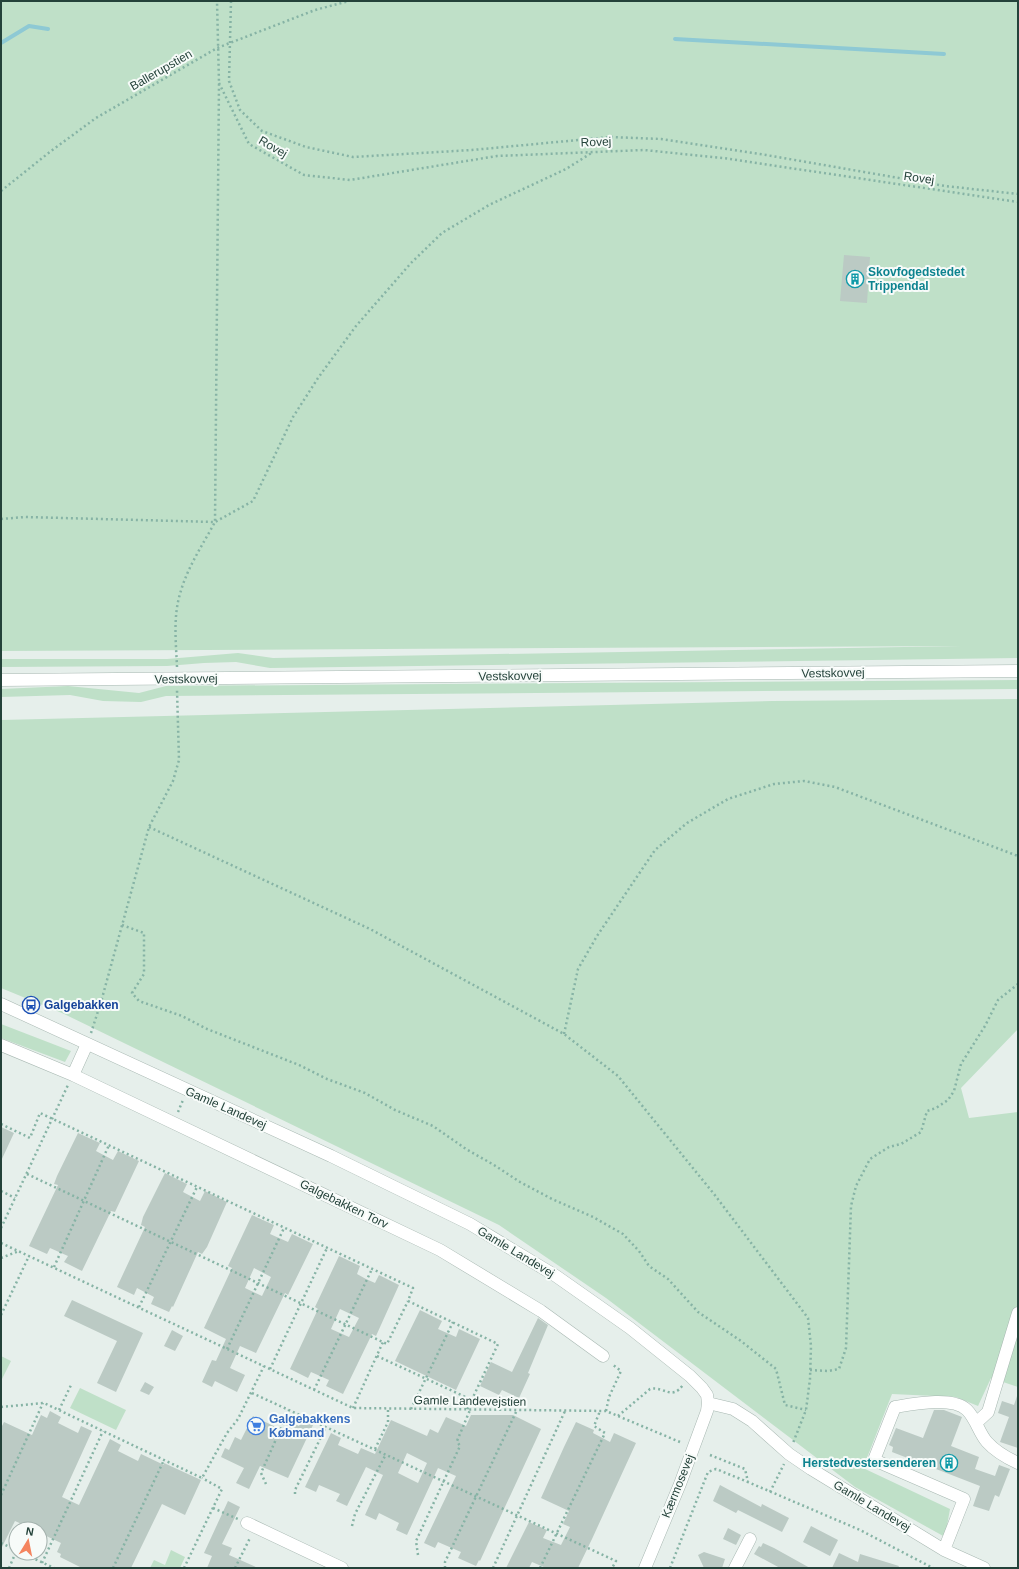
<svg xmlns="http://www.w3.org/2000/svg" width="1019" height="1569" viewBox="0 0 1019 1569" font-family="Arial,sans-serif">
<rect width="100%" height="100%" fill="#e6efeb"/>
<!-- green -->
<path fill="#bfe0c8" d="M1,1H1018V658L270,668L236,662L204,663L167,666L1,667V659H167L238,653L273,658L961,646L1,651Z
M1018,680V689L166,696L141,702L103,701L70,695L1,697V689L68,686L139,693L166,686Z
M1018,699V1029L961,1088L969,1118L1018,1112V1387L991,1378L978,1406L956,1397L892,1394L863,1468L950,1509L945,1537L855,1487L606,1298L499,1225L62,1013L1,988V720L772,701Z
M1,1024L71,1051L65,1062L1,1038Z
M1,1356L11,1361L1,1381Z
M80,1388L126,1410L116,1430L70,1408Z
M171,1550L185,1557L180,1568H150L154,1560L165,1565Z"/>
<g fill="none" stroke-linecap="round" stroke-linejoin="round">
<!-- stream -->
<path stroke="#8ec9d4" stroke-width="4" d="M675,39L944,54
M1,43L29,26L48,29"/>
</g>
<!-- building -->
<path fill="#bbcac4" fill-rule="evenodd" d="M844,255L870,257L867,303L840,301Z
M1,1127L14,1133L1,1161Z
M78,1133L100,1143L96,1151L113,1160L118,1151L139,1161L115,1212L111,1211L82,1271L64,1262L68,1256L50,1248L47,1254L29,1246L58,1185L54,1184L57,1176Z
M165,1173L187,1184L183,1192L200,1201L205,1191L227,1202L207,1247L202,1254L198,1252L173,1307L172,1306L169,1312L151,1304L154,1297L137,1288L134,1295L117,1287L145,1227L141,1225L143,1217Z
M252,1215L274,1225L270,1234L288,1242L292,1234L313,1244L288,1295L285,1293L256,1353L240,1346L230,1368L245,1375L237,1392L215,1381L212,1387L202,1382L212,1360L216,1361L226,1339L204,1328L232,1268L228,1266ZM254,1268L271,1277L262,1296L245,1288Z
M339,1256L360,1266L357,1274L366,1279L375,1283L379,1275L399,1285L376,1336L372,1334L343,1394L326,1386L329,1380L311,1372L308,1378L290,1369L318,1309L315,1307ZM340,1309L359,1318L349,1337L331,1329Z
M72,1300L143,1333L116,1392L97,1383L117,1341L64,1316Z
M420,1310L442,1321L438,1329L456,1337L459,1329L480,1339L456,1390L395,1361Z
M538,1318L548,1325L528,1373L530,1374L519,1398L502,1390L499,1395L480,1386L491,1362L512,1372Z
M172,1330L183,1336L175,1351L164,1346Z
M145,1382L154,1387L149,1395L140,1391Z
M1017,1396H1018V1448L1000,1442L1009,1417L998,1413L1002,1401L1014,1405Z
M934,1410H944L962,1417L951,1446L979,1457L975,1469L995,1476L999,1465L1010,1469L999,1497L995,1495L989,1511L973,1506L980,1486L892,1452L893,1447L889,1445L896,1428L923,1438Z
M50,1411L61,1417L58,1423L78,1433L81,1426L92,1431L62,1497L79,1505L110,1439L121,1445L118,1451L138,1461L141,1454L164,1465V1463L201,1480L185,1515L162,1504L131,1568H82L60,1557L61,1554L57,1552L61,1543L40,1533V1529H33L15,1521L1,1549V1428L4,1422L32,1435L41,1415L47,1418Z
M471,1415H513L541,1429L480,1561L479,1560L476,1566L458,1558L461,1552L438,1542L435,1548L424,1543L456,1476L438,1468L407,1535L396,1530L399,1523L379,1513L376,1520L365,1515L383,1475L366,1467L347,1506L336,1501L340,1494L319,1485L316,1492L305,1487L331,1433L341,1438L338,1445L358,1454L361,1448L375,1454L391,1420L427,1436L430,1429L438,1433L446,1417L466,1426ZM407,1453L427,1463L418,1483L398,1473Z
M253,1416L284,1431L289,1421L299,1426L302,1419L313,1425L288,1478L260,1466L249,1489L236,1483L244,1468L221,1457L225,1448L229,1450L235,1437L241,1440Z
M576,1422L594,1430L593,1433L610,1442L614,1433L636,1443L592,1539L578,1568H546L532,1562L529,1568H506L529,1522L547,1530L543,1538L561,1545L570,1527L563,1524L569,1511L541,1498L564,1447Z
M720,1485L761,1507L762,1504L789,1518L782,1532L738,1510L736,1513L713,1501Z
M228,1501L240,1507L222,1544L232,1548L229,1555L258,1568H207L212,1556L204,1553Z
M811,1526L838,1540L830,1556L803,1542Z
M728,1528L741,1535L736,1545L723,1539Z
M763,1543L774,1548L810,1568H780L754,1554L759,1546L761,1547Z
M704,1552L725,1559L722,1568H704L698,1555Z
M839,1553L858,1562L860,1554L899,1566L898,1568H832Z"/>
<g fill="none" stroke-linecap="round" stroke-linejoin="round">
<defs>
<path id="minor" d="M1,680L1018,671
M1,1004L331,1156L470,1224L556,1276L630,1328L690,1376L702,1388L707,1395L708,1403L707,1411L680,1484L645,1568
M1,1045L73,1075L440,1250L541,1311L603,1356
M73,1075L87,1044
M708,1403L733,1409L752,1421L789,1454L811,1469L944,1550L984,1568
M976,1423L988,1412L1018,1313
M247,1523L342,1568
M944,1550L964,1499L874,1460L895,1407C913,1404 953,1396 967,1410C976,1419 979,1433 987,1442C995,1451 1007,1458 1018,1463
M735,1568L750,1539"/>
</defs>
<!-- minor casing -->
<use href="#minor" stroke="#a8b8b2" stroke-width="13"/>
<!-- path -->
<path stroke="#86b3a5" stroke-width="2.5" stroke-dasharray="2 3" stroke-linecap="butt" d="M231,1L229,81L240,110L262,131L306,147L353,157L472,150L610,137L661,139L766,155L945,186L1018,194
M219,83L249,144L304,175L350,180L497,156L644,150L723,158L1018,202
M1,191L51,151L96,118L217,48L315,10L349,1
M1,519L25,517L215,522L253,501L293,417L318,378L356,326L411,263L442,233L489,205L566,169L593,152
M177,667C176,643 173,617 180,594C187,568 202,546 215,522L219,83L217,1
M149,827L370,929L564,1034L618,1076L714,1194L808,1318L811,1346L810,1379L806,1410L793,1443
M122,925L144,933V974L132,993L139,1001L182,1016L207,1029L299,1065L327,1079L365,1093L395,1110L433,1126L466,1149L494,1165L520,1182L552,1199L593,1217L623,1234L639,1251L649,1266L668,1279L698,1312L741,1341L776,1369L785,1405L806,1410
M91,1033L101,1002L149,827L173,781L179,760L177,690
M564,1034L578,969L597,936L655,850L687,823L728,799L774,784L804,781L835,787L1018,856
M178,1112L183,1100
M1,1124L30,1138L40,1113L413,1288L408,1301L498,1344L467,1410
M27,1174L387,1344L408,1301
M1,1191L15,1198
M1,1228L68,1085
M1,1243L353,1408L606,1411L680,1442
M1,1258L19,1251
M54,1267L109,1145
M139,1307L197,1187
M1,1315L29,1256
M227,1349L284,1228
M377,1356L472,1400
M270,1369L327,1248
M810,1370L828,1371L839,1369L846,1348L851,1206L856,1186L870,1159L889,1147L901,1144L921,1132L927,1111L936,1108L948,1100L954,1091L961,1064L985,1026L998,1000L1018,984
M314,1390L372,1269
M252,1393L616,1561L612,1568
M1,1407L44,1403L202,1478L227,1433L238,1419L264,1366
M353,1408L383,1342
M411,1409L453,1322
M59,1410L72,1383
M606,1411L609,1397L621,1371L612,1364
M618,1416L650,1389C665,1386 671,1401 683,1385
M375,1449L388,1422V1409
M710,1455L745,1469L748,1482L860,1530L933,1568
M266,1484L261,1473L289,1410
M770,1492L784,1464
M295,1494V1490L326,1427
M1,1495L43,1403
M213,1508L238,1519
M352,1526L355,1514L386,1454
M1,1543L16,1550
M22,1553L54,1568
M418,1555L416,1541L460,1446L457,1441L470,1410
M42,1563L103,1431
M9,1568L16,1552
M113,1568L164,1460
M184,1568L222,1489L202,1478
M235,1568L250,1538
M445,1568V1562L517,1410
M493,1568L565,1411
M540,1568L605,1433L594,1426L600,1411
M670,1568L708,1472L716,1469L748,1482"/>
<!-- minor -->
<use href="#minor" stroke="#fff" stroke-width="12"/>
</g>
<!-- icons -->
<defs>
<symbol id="building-ring" viewBox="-11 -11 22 22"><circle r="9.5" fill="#f7fbf9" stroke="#0f9aa8" stroke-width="1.5"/><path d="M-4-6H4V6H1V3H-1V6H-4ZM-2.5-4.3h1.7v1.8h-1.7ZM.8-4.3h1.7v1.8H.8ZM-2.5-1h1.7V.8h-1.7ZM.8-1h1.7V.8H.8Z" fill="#0f9aa8"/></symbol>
<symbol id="bus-ring" viewBox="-11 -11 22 22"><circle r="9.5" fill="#f7fbf9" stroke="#1a4fb4" stroke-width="1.5"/><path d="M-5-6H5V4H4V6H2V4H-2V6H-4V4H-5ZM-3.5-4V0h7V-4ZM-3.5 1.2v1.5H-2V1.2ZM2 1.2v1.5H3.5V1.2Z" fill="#1a4fb4"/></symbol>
<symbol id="supermarket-ring" viewBox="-11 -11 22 22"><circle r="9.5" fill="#f7fbf9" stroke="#3f7fe0" stroke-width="1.5"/><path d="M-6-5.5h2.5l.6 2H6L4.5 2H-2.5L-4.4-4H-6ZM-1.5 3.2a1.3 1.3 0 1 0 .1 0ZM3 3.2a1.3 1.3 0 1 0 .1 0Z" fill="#3f7fe0"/></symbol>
</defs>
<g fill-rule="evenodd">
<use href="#building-ring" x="845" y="269" width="20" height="20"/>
<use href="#bus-ring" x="21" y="995" width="20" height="20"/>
<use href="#supermarket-ring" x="246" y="1416" width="20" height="20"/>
<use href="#building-ring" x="939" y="1453" width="20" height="20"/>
</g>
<g text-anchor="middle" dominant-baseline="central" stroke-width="4" stroke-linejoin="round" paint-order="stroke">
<!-- street labels -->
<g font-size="12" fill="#24423a" stroke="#f7fbf9">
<text transform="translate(161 70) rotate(-30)">Ballerupstien</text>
<text transform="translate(596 142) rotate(-2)">Rovej</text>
<text transform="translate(273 147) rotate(30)">Rovej</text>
<text transform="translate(919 178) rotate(8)">Rovej</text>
<text transform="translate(833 673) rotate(-1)">Vestskovvej</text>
<text transform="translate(510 676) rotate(-1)">Vestskovvej</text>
<text transform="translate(186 679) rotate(-1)">Vestskovvej</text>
<text transform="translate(226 1108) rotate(24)">Gamle Landevej</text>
<text transform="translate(344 1204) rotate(26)">Galgebakken Torv</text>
<text transform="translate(516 1252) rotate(31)">Gamle Landevej</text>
<text transform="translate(470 1401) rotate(1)">Gamle Landevejstien</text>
<text transform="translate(678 1486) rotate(-68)">Kærmosevej</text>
<text transform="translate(872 1506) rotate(31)">Gamle Landevej</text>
</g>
<!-- culture labels -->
<g font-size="12" font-weight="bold" fill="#0d838f" stroke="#f7fbf9" text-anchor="start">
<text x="868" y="272">Skovfogedstedet<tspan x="868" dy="14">Trippendal</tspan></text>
<text x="936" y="1463" text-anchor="end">Herstedvestersenderen</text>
</g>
<!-- transit labels -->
<g font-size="12" font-weight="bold" fill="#164399" stroke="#f7fbf9" text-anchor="start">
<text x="44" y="1005">Galgebakken</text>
</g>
<!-- shop labels -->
<g font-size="12" font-weight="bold" fill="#366cbe" stroke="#f7fbf9" text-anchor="start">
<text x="269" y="1419">Galgebakkens<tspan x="269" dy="14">Købmand</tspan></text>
</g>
</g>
<!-- border -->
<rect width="1019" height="1569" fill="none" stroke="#24423a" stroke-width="4"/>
<!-- north arrow -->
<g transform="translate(28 1541) rotate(10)"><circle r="19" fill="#f7fbf9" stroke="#a3b1ad"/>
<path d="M0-3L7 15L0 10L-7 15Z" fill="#f4845f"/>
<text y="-6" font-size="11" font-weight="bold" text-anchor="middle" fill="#24423a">N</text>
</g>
</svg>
